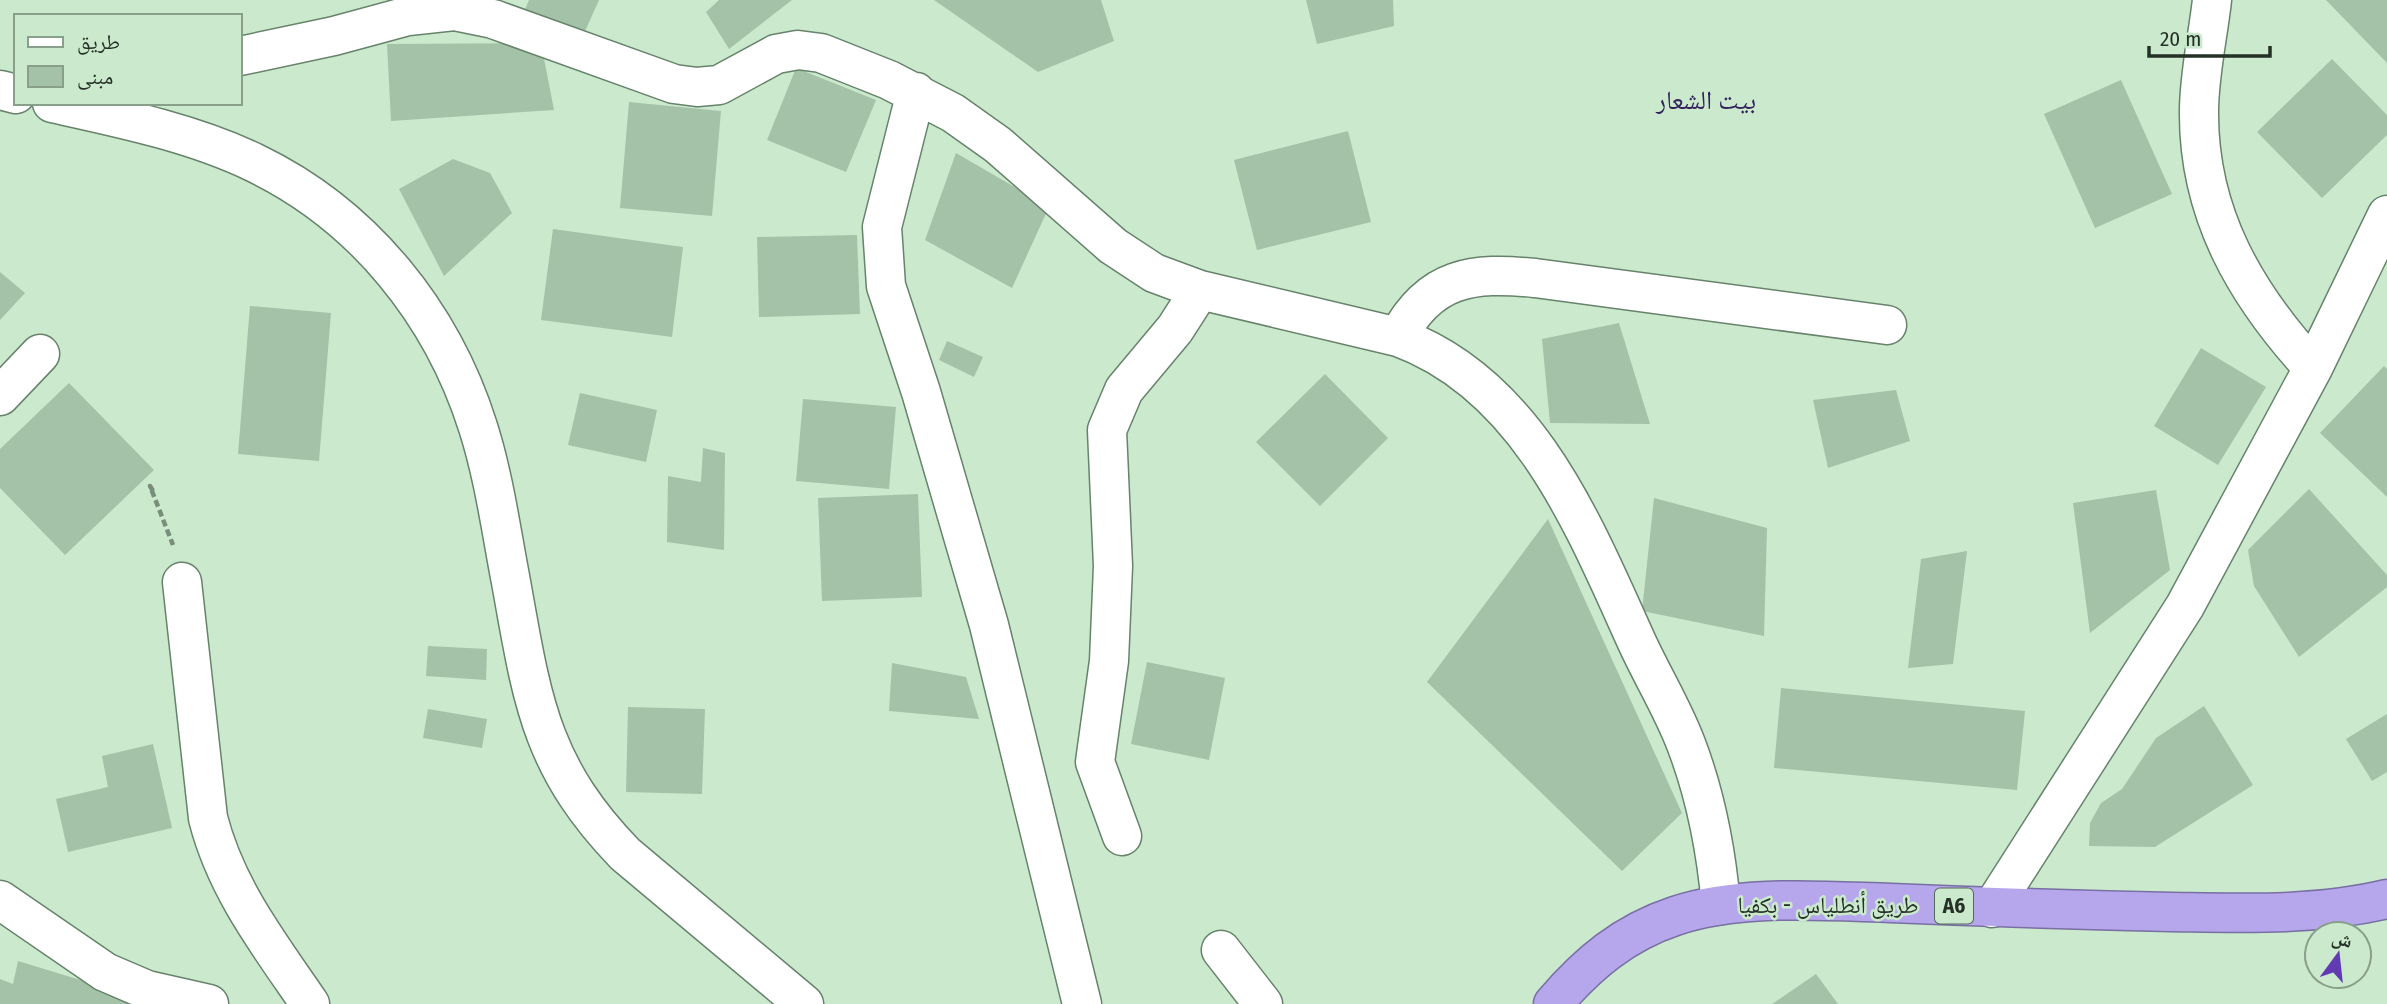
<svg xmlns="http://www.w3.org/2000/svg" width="2387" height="1004" viewBox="0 0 2387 1004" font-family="'Fira Sans Condensed','Noto Naskh Arabic',sans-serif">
<rect width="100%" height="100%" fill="#cae9cd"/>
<!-- building -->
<path fill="#a4c2a8" d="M529,0H599L582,38L524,12Z
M719,0H792L729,49L706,12Z
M934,0H1101L1114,41L1038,72Z
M1306,0H1393L1394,26L1317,44Z
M2326,0H2387V63Z
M541,43L554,110L391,121L387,44Z
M2332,59L2387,115V135L2322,198L2257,132Z
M796,68L876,100L846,172L767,140Z
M2121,80L2172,194L2095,228L2044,114Z
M629,102L721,111L712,216L620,208Z
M1348,131L1371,222L1257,250L1234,160Z
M956,153L1049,207L1012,288L925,240Z
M453,159L490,173L512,213L444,276L399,189Z
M553,229L683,247L672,337L541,320Z
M857,235L860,314L759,317L757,237Z
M0,272L25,293L0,320Z
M250,306L331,313L319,461L238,454Z
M1619,323L1650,424L1550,423L1542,339Z
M947,341L983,357L974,377L939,360Z
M2201,348L2266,387L2218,465L2154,426Z
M2384,366L2387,369V497L2320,433Z
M1325,374L1388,438L1320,506L1256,442Z
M69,383L154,470L65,555L0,488V449Z
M1896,390L1910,441L1828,468L1813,400Z
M580,393L657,410L646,462L568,445Z
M803,399L896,407L889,489L796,481Z
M703,448L725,453L724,550L667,542L668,476L701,482Z
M2309,489L2387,575V587L2299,657L2254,586L2248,550Z
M2156,490L2170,570L2090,633L2073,503Z
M918,494L922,597L822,601L818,498Z
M1654,498L1767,528L1764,636L1642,611Z
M1548,519L1682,813L1622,871L1427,682Z
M1967,551L1953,664L1908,668L1921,559Z
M428,646L487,649L486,680L426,676Z
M1147,662L1225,678L1209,760L1131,744Z
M892,663L966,677L979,719L889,711Z
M1781,688L2025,711L2017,790L1774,768Z
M2204,706L2253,785L2155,847L2089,846L2090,823L2101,803L2122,789L2156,738Z
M628,707L705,709L702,794L626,792Z
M428,709L487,719L482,748L423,738Z
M2387,714V772L2372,781L2346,739Z
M153,744L172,828L68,852L56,799L108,787L102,756Z
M18,961L146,1000L145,1004H0V979L13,984Z
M1816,974L1838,1004H1772Z"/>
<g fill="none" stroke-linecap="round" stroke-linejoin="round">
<defs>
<path id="minor" d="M2212,0C2208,36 2199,75 2199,111C2198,214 2246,295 2313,368
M240,56L334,36L408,16L454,11L493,19L674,84L697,87L719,85L776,54L798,50L821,53L889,80L953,113L998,145L1113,246L1154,273L1200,290L1398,337C1527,384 1583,523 1635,638C1651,674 1672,707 1686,744C1706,796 1716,849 1721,905
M0,90L16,94
M916,92L882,227L886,286L921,392L989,625L1082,1004
M52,103C120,118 193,133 255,163C363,215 442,313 478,427C494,477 501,530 511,582C532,698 539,765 625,854L804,1004
M1398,337C1430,276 1473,272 1535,278L1887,325
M0,396L40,354
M182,582L208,818C226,889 269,944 310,1004
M1122,836L1095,762L1109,661L1113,566L1107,430L1124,390L1175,329L1200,290
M0,900L105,972L147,990L209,1004
M1992,908L2185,606L2313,368L2387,215
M1221,950L1263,1004"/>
<path id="trunk" d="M1553,1004C1588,963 1624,933 1675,916C1739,894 1824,901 1891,903C1984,907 2077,910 2171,912C2242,913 2317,916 2387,899"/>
</defs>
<!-- minor casing -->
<use href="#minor" stroke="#67836b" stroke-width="41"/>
<!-- trunk casing -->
<use href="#trunk" stroke="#786fa3" stroke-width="41"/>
<!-- path -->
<path stroke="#788d7a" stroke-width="4.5" stroke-dasharray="7 3.5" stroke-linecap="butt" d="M153,491L150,486L173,545"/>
<!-- minor -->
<use href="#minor" stroke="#fff" stroke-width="38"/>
<!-- trunk -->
<use href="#trunk" stroke="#b6a7ec" stroke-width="38"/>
</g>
<g text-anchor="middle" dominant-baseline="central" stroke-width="5" stroke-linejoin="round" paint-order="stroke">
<!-- shield labels -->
<rect fill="#cae9cd" stroke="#566858" stroke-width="2" x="1935" y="888.5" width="38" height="35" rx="5"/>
<g font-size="21" font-weight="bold" fill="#253126">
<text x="1954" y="906">A6</text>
</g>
<!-- street labels -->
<g font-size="23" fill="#253126" stroke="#cae9cd">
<text x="1828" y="905">طريق أنطلياس - بكفيا</text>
</g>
<!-- quarter labels -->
<g font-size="26" fill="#33225c" stroke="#cae9cd">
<text x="1706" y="100">بيت الشعار</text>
</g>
</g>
<!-- legend -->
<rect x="14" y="14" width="228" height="91" fill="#cae9cd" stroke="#889f8a" stroke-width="2"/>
<rect x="28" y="37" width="35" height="10" fill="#ffffff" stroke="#889f8a" stroke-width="2"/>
<text x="77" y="49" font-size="21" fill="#253126">طريق</text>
<rect x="28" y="66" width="35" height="21" fill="#a4c2a8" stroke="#889f8a" stroke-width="2"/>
<text x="77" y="84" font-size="21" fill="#253126">مبنى</text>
<!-- north arrow -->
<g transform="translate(2338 955) rotate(15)"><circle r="33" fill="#cae9cd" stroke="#889f8a" stroke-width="2"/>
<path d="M0-5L12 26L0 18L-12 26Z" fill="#623bb3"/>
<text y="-10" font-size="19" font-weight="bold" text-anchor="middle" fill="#253126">ش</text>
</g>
<!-- scale -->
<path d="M2149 46v10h121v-10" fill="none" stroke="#253126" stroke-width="3.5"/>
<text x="2160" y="46" font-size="21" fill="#253126" stroke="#cae9cd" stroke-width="5" paint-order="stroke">20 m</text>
</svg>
